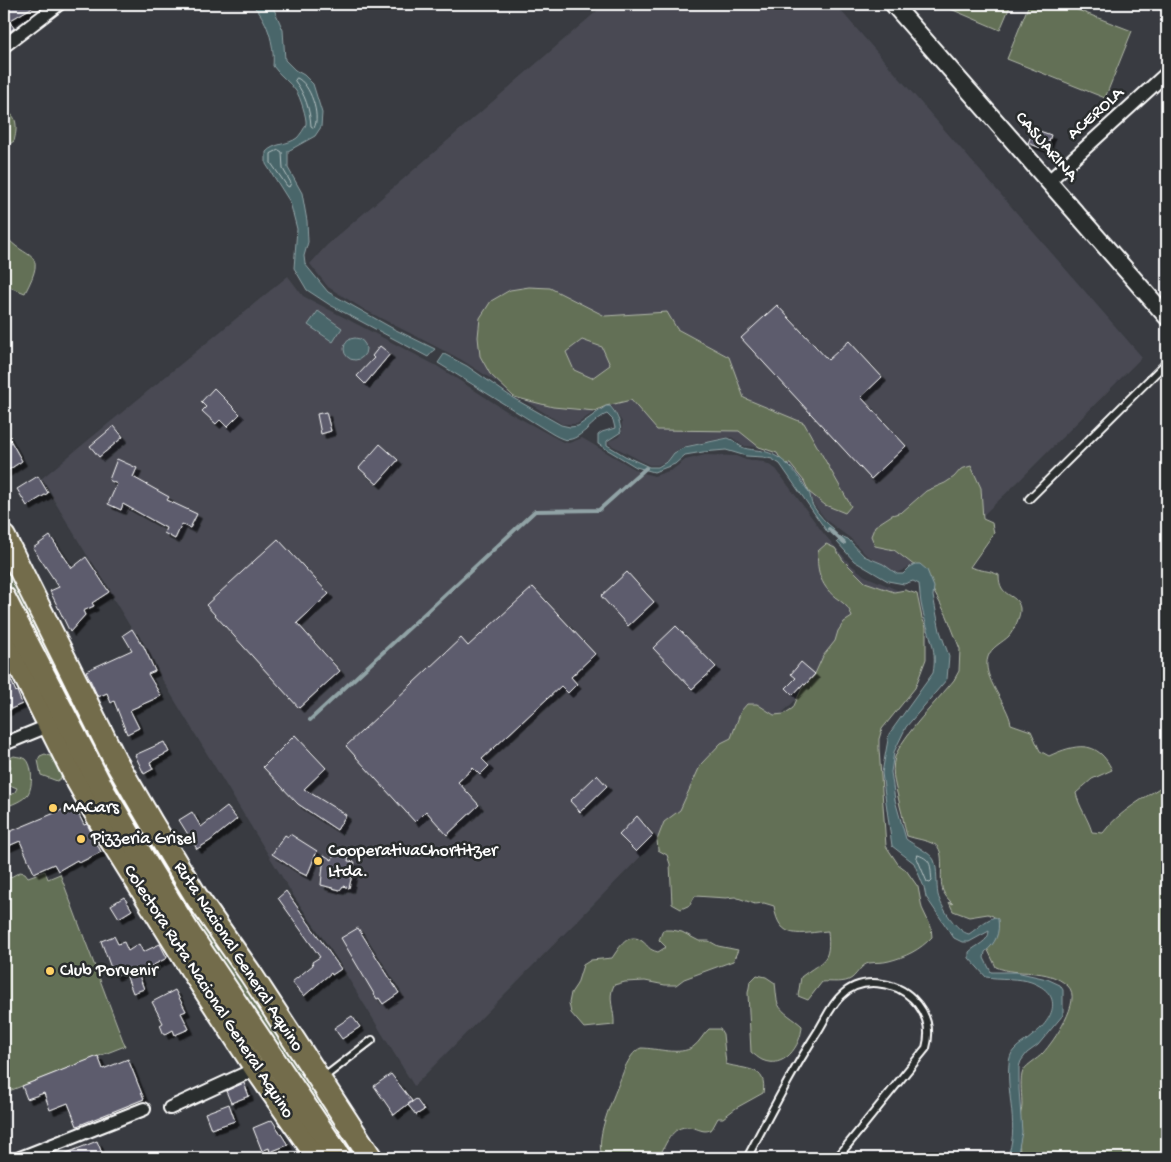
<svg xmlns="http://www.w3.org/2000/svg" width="1171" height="1162" viewBox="0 0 1171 1162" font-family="'Gochi Hand',sans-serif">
<defs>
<filter id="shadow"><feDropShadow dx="4.5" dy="4.5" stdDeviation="0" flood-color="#0009"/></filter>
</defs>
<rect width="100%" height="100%" fill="#393b41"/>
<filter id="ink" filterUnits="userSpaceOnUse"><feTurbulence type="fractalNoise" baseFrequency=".02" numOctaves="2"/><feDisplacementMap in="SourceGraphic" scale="10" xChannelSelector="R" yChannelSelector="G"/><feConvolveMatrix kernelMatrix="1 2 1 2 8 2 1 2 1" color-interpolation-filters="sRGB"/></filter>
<g filter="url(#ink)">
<!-- built -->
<path fill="#484952" d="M605,4H835L1142,357L1020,480L928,568L919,562L897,573L865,554L850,538L827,521L814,505L804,483L786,461L774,453L758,447L743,446L733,438L728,437L685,446L674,452L667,461L658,465H649L609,444V441L618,437L622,432V422L611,405L605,404L577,424H562L460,359L365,310L328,287L310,264L326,246Z
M288,276L303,296L437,366L508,412L563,442L569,443L582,438L640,472L654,476L672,470L685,460L705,455L736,456L746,460L764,462L776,469L824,534L850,564L865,576L902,592L414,1086L331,950L293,895L241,810L41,479Z"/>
<!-- green -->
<path fill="#636f56" stroke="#b1b7aa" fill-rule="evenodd" d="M939,4H1011L1000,30Z
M1029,4H1062L1132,31L1105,98L1007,59Z
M4,111C19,114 17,130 14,141L4,148Z
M4,234C26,263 49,247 25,293L4,285Z
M529,287L550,288L605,316L667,312L677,329L729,357L744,398L804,423L851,506L845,513L825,505L809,492L804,481L790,464L783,463L777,453L759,447L739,431L657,430L631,400L606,406L595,411L553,407L514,397L490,374L480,356L478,337L480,318L491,301L510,290ZM582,340L602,347L610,365L592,378L574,370L566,352Z
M971,466L981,488L983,519L992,523L994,533L970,567C980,571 989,570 999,575C999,599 1017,592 1020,608C1021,616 1014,630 1009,636C1002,643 991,647 988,657C981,677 1008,704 1011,724L1031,731L1040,751L1049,756C1075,744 1098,739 1112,770L1092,779L1076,793C1079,807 1088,818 1092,832L1103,833C1119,811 1145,798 1167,783V1158H1020C1020,1146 1018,1132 1019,1120C1020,1115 1022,1110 1022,1105C1022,1095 1020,1084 1022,1074C1024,1065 1037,1060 1043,1053C1053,1042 1083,1000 1068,986C1046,966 1019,977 996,967L985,944L991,935L996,920L993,916L988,914L969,917L953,911L949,902L953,904C949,900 945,896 943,891C938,878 947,850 934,844C926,840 916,839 907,836C904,826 903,816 900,806C897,790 890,774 895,757C902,736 939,699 954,680L959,671L960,649L947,616L926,577L919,569L894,550L875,546L871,536L875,526L892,515L902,512L926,491L945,483L954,477L961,469Z
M826,544L835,548L843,560L865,582L894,592L905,590L917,594L922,618L926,627V659L915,688L882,729L879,739V749L886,846L898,864L906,870L918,887L922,908L931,927L932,937C920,950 905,957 889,961C882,963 876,962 869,963C861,965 858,973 852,978C845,984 830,981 822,982L808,1000L798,996L801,977C824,959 831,963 828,931C801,933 779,942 774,906L764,903L755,904L735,897L726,898L695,896L690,905L681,909L672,904L670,864L667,855L658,850L657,840L664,822L680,810L701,764L721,743L731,738L741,711L747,704H757L774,715L784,714L793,708L801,690L814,676L823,656L835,641L838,631L844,622L852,617C849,606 843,603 835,597C820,585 816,568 818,551Z
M4,558L362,1158H347L110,791L4,584Z
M45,754L50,756L62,772L61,778L57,781L41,775L38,760L40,756Z
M14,756C18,757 23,757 26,759C33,765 33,787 28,794C23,801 12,804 4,808V799L15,792L17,788L12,786L4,789V771H8L11,767L9,763L10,758Z
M45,871L48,879L60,874L125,1046L4,1093V879H7L20,872L25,873L28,877Z
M663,930H672L682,932L699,941H709L718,946L738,950L733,961L684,979L676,985H665L645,981L625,982L614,985C607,999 615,1010 614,1025L584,1028L571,1013L569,1003L571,993L577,984L583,965L591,960L612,958C619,948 628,931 642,941C650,947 647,949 658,952L666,947L659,940Z
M757,975L766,977L775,983C776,989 776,998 778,1004C782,1013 795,1019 802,1026C801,1046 784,1070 762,1060C758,1058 755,1055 751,1052L748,993L750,982Z
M709,1029H720L723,1034L726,1064C745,1070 768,1066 763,1093L736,1108L723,1118H718L712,1129C705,1133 701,1130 694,1128C673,1122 666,1143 659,1158H603C592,1138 618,1089 625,1067C629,1060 633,1051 641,1048C657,1048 680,1056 693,1047C700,1042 703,1034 709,1029Z"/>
<!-- water -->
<path fill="#48666a" stroke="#91a3a6" d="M251,4H271L273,7L283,30L285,60L295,70L304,75L313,84L322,113L321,127L315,136L288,151V168L302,193L307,221L308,242L304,256L305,264L309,269L328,292L392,328L435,349L428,357L330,305L307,290L294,268L297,229L290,202L266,164V152C274,143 288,145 297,138C300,135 305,128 306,124C307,118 300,96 296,91C289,81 280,76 273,66C275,45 267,17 251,4Z
M318,311L342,328L333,342L308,325Z
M344 349a11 11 0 1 1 22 0a11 11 0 1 1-22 0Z
M444,354L467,366L513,398L561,425L570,427L578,426L606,406H610C617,414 620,421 621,432L607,441V445L625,456L649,467H658L668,461L674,453L685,447L728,438C735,440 738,446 744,448C754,451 763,449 774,455C789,462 803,481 810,495C811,499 811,503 813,506C819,515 826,523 834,529L828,533L780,464L772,459L763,457L746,456L726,450L703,452L685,455L675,464L654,472L636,467L598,444V435L602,432L615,428L613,420L607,414C594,418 579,444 563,439C557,437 551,433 546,430L438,363Z
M843,537L848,539L864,556L883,564L897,574H903L910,567L916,564H920L927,570L934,587L933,596L940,631L949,656L947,679L906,727L894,752L891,772L895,800L906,839C912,844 931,853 934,860C938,870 936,884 938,895C941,907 957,932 969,934C978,928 985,920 995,917L998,919C1000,933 996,943 985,952L984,958L991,972H1016L1047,979L1060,985L1063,990V1015L1038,1045L1027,1053L1021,1061L1019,1067V1089L1022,1132L1017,1158H1007C1020,1128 1006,1096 1009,1064C1009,1059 1011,1053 1014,1050C1019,1044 1027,1041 1032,1036C1055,1018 1064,994 1031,982C1021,978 998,979 986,977L969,958V952C976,945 989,942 989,931L969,942H962L954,938L926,897L924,887L914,863L892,846L882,773L889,734L933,673C938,648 927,632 922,608C920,600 920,592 919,584L913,581L904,584L888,581L854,561L837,542Z"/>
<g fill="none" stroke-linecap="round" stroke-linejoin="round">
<!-- shore -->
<path stroke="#b6c2c3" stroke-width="1" d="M297,78C310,83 321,116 314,128L311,126C310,110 305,94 295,81Z
M279,150L282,152L283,169L291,183L289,187L287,186L271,163V154Z
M918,855C933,860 930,867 932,881L930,883L927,882L917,858Z"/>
<!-- stream -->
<path stroke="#91a3a6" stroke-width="4" d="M829,529L844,543
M310,720L535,511L599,510L646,468"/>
</g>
<!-- building -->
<path fill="#5d5b6d" stroke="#fff" filter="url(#shadow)" d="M4,4H38L9,21L14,28L4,36Z
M1034,129L1051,135L1046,150L1028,143Z
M777,305L828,360L849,341L882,377L861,397L906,446L871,479L741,338Z
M380,346L390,354L365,384L357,376L374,358L372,356Z
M214,388L240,414L227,427L220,420L216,424L202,411L206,407L201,402Z
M326,412L331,431L321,434L317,414Z
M114,426L123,437L99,457L90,446Z
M4,429L22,461L4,473Z
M380,444L398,460L377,484L359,468Z
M117,459L137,468L133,477L169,497L167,500L197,514L190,528L182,524L175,539L164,533L166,528L123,504L121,510L108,504L117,484L109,480Z
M38,476L48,493L27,506L17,489Z
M50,536L72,568L86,557L109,592L92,603L94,606L83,611L85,615L70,632L50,591L59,587L33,548Z
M278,539L329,594L297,623L340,671L299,708L206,605Z
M627,572L654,602L628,626L601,596Z
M533,587L595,654L571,677L577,684L568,693L561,686L482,759L489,766L480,775L473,768L458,782L479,805L447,835L426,811L415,822L346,746L461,638L468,646Z
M676,626L716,667L692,689L653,648Z
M132,629L142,645H143L155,671L148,674L161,696L130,710L139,728L127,734L114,701L111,703L107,693L98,697L86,671L132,650L123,635Z
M801,662L815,674L805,685L803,684L793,695L786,688L796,678L791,674Z
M4,664L16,692L17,691L22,704L4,712Z
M295,735L326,768L304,789L346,815L337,830L298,804L263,767Z
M164,742L169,752L150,762L153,769L144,774L135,755Z
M597,775L607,786L580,812L570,801Z
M74,805L84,825L87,824L101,852L79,863L77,860L58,871L54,864L34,873L20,841L4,848V834Z
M227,807L237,819L210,841L197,849L179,820L192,812L201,827Z
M637,816L653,835L636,852L619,835Z
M290,834L317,851L307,876L299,872L272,854L285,835L288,837Z
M334,852L349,855L348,861L355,862L349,888L343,886L340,890L321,885L324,855L332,860Z
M286,891L341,969L332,975L331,973L304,996L292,982L313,965L312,962L320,957L278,898Z
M124,897L132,910L119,918L111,905Z
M358,928L399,993L383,1004L379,998L377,999L341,938Z
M114,936L118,944L124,942L128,951L139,944L143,952L160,944L167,958L138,973L144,989L133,993L125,972L114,976L101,941Z
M175,990L186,1011L181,1013L189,1029L175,1035L173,1030L164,1035L160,1025L163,1023L152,1002Z
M352,1016L360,1027L342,1039L334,1028Z
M98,1056L103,1069L128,1059L144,1099L77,1126L68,1103L50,1110L44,1093L27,1099L22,1086Z
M391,1074L412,1101L394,1115L374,1086Z
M244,1083L249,1096L231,1103L226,1091Z
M416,1099L424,1110L416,1115L408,1105Z
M229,1104L235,1121L211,1129L205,1113Z
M272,1120L288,1145L270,1152L269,1148L262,1151L253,1128Z
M97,1141L104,1158H54Z"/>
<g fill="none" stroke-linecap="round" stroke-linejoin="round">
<defs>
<path id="service" d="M1029,499L1167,362
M323,1078L372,1040
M747,1158C770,1114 791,1073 818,1031C825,1020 831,1005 841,996C860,976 895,981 913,999C927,1013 931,1030 926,1048L837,1158"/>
<path id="minor" d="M4,46L59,4
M1049,181L1167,73
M4,744L48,726
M170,1108L255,1069
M20,1158L144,1109"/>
<path id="tertiary" d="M893,4L1167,317"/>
<path id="primary" d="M4,637L77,782L111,842L190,969L255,1069L317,1158"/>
<path id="motorway" d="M4,537L115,760L151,822L196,896L250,973L371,1158
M4,598L104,792L152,873L191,936L340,1158"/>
</defs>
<!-- service casing -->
<use href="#service" stroke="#fff" stroke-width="10"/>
<!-- minor casing -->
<use href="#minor" stroke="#fff" stroke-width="16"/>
<!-- tertiary casing -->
<use href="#tertiary" stroke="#fff" stroke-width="20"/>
<!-- primary casing -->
<use href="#primary" stroke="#fff" stroke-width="24"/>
<!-- motorway casing -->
<use href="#motorway" stroke="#fff" stroke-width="26"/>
<!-- service -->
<use href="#service" stroke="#2a2d2e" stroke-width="6"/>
<!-- minor -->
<use href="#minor" stroke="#2a2d2e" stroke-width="12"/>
<!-- tertiary -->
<use href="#tertiary" stroke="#2a2d2e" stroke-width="16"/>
<!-- primary -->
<use href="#primary" stroke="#736c4b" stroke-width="20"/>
<!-- motorway -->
<use href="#motorway" stroke="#736c4b" stroke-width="22"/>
</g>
</g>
<!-- markers -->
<g fill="#ffd166" stroke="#2a2d2e" stroke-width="2">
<circle cx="53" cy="808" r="5"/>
<circle cx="81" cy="839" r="5"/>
<circle cx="318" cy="861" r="5"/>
<circle cx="50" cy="971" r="5"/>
</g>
<g text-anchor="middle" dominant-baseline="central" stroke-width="5" stroke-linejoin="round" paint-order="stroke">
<!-- street labels -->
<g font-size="18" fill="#fff" stroke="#2a2d2e">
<text transform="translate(1096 114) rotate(-42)">ACEROLA</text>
<text transform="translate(1046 147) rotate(49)">CASUARINA</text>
<text transform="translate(238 957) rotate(57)">Ruta Nacional General Aquino</text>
<text transform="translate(208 992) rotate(57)">Colectora Ruta Nacional General Aquino</text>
</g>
<!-- poi labels -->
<g font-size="18" fill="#fff" stroke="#2a2d2e" text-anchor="start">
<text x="63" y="808">MACars</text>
<text x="91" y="839">Pizzeria Grisel</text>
<text x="328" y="851">CooperativaChortitzer<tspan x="328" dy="21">Ltda.</tspan></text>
<text x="60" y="971">Club Porvenir</text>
</g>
</g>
<!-- margin -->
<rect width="1171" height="1162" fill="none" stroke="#2a2d2e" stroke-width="20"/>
<rect x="10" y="10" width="1151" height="1142" fill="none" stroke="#fff" stroke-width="2" filter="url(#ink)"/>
</svg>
